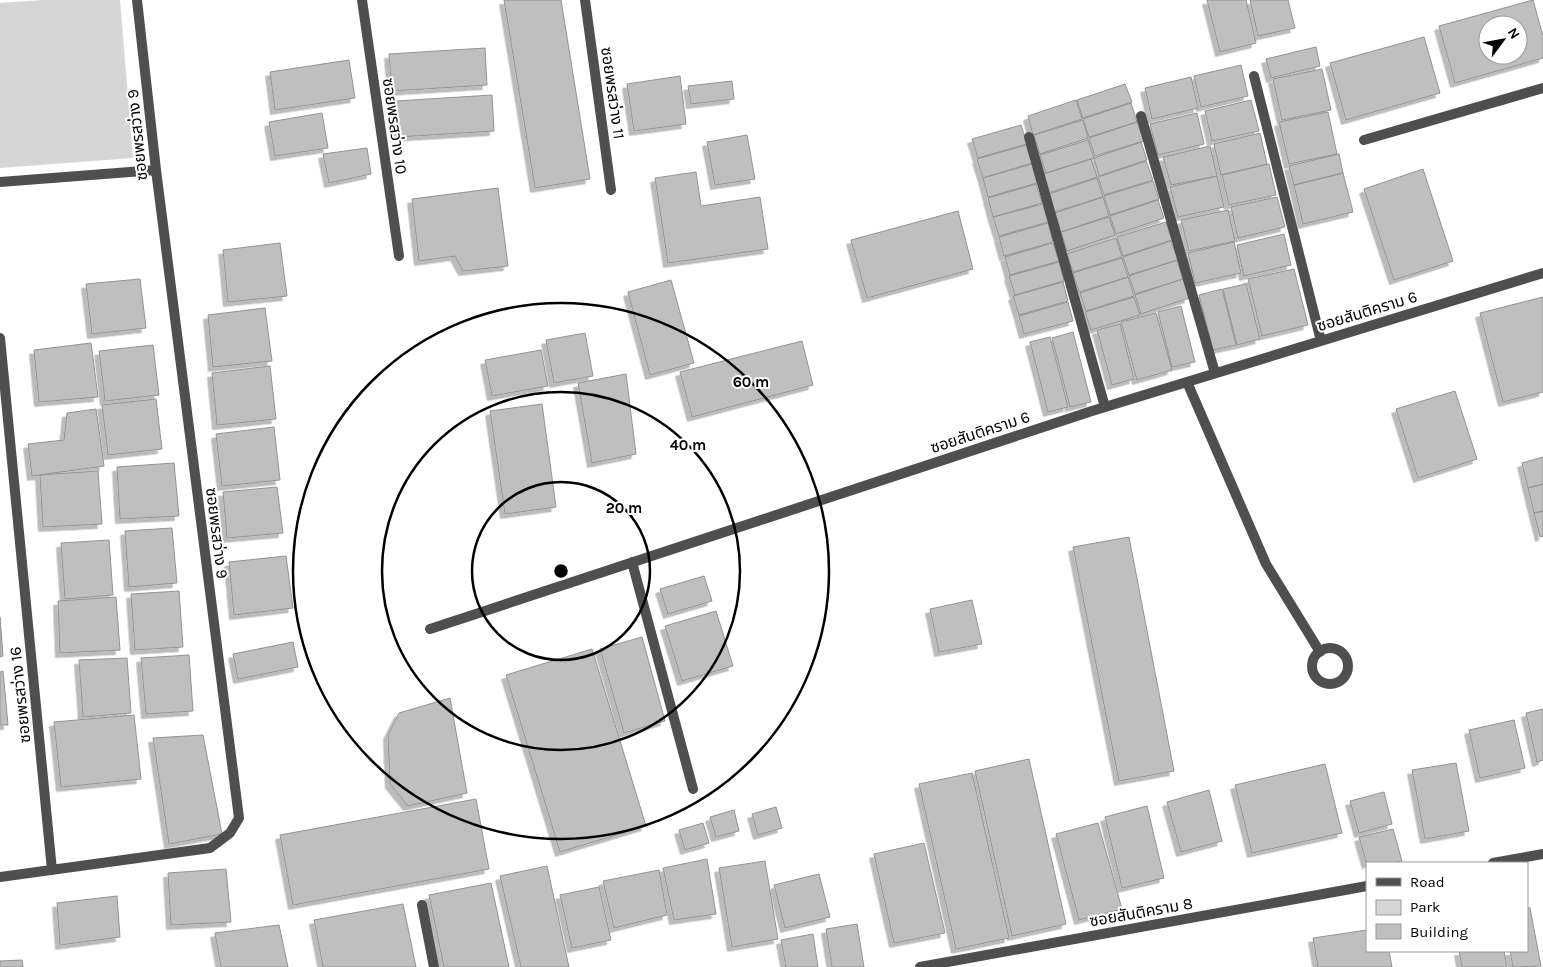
<svg xmlns="http://www.w3.org/2000/svg" width="1543" height="967" viewBox="0 0 1543 967" font-family="Karla,'Noto Sans Thai',sans-serif">
<defs>
<filter id="shadow"><feDropShadow dx="-4.5" dy="4.5" stdDeviation="0" flood-color="#0004"/></filter>
</defs>
<rect width="100%" height="100%" fill="#fff"/>
<!-- green -->
<path fill="#d6d6d6" d="M43,0H120L133,158L0,168V3Z"/>
<!-- building -->
<path fill="#bfbfbf" stroke="#939393" fill-rule="evenodd" filter="url(#shadow)" d="M504,0H561L590,179L535,188Z
M1207,0H1246L1256,43L1220,52Z
M1250,0H1288L1295,28L1258,36Z
M1533,0L1543,36V58L1455,83L1439,26ZM1488,25H1518V55H1488Z
M1424,37L1440,93L1346,120L1330,63Z
M1316,47L1320,66L1271,78L1266,59Z
M485,48L487,85L392,91L389,54Z
M349,60L355,98L275,110L270,72Z
M1241,65L1248,96L1201,107L1194,76Z
M1322,69L1331,110L1282,120L1273,79Z
M680,76L686,124L634,131L627,84Z
M1191,77L1198,108L1152,119L1145,88Z
M732,81L734,99L691,104L688,86Z
M1125,84L1132,102L1083,118L1077,100Z
M492,95L494,131L398,137L396,101Z
M1076,100L1082,119L1033,135L1028,116Z
M1251,100L1259,131L1212,141L1205,111Z
M1131,103L1137,122L1089,137L1083,119Z
M1328,112L1337,154L1289,164L1279,122Z
M322,113L328,148L275,156L269,122Z
M1197,113L1204,144L1158,155L1150,124Z
M1083,120L1088,138L1040,154L1034,135Z
M1137,122L1144,141L1095,156L1089,138Z
M1021,125L1027,144L978,158L972,139Z
M1260,133L1267,164L1221,175L1214,144Z
M747,135L755,179L715,185L707,142Z
M1088,140L1094,158L1046,173L1040,155Z
M1141,142L1147,160L1099,176L1094,158Z
M1026,145L1032,163L983,178L977,159Z
M1210,146L1217,176L1171,185L1163,157Z
M367,148L371,174L329,183L323,154Z
M1339,154L1343,173L1294,185L1289,166Z
M1091,159L1097,177L1048,193L1043,174Z
M1146,161L1153,180L1104,195L1098,177Z
M1032,164L1037,183L988,197L983,178Z
M1269,164L1276,195L1229,205L1222,175Z
M1423,169L1453,261L1394,280L1364,189Z
M696,172L701,206L760,197L768,249L668,263L655,178Z
M1343,173L1353,212L1303,224L1294,185Z
M1217,176L1224,207L1178,217L1170,187Z
M1097,178L1103,197L1054,212L1049,194Z
M1153,181L1159,199L1110,215L1104,196Z
M1036,184L1042,203L993,217L988,198Z
M498,188L508,266L463,271L455,256L419,261L412,199Z
M1103,197L1109,216L1061,232L1055,213Z
M1277,197L1285,227L1238,238L1231,207Z
M1158,200L1164,218L1116,234L1110,216Z
M1043,204L1048,222L999,236L993,217Z
M1228,210L1235,241L1189,251L1181,220Z
M958,211L973,269L867,298L851,240Z
M1109,217L1115,235L1067,251L1061,232Z
M1166,222L1172,240L1123,256L1117,237Z
M1048,223L1053,242L1004,256L999,237Z
M1284,234L1291,265L1244,276L1237,245Z
M1116,238L1122,257L1073,272L1067,254Z
M1171,241L1178,260L1129,275L1123,257Z
M1234,242L1241,273L1195,283L1188,253Z
M280,243L287,296L228,302L223,250Z
M1053,243L1059,261L1010,275L1005,257Z
M1122,258L1128,277L1079,292L1073,273Z
M1177,260L1183,279L1135,294L1129,276Z
M1059,262L1064,281L1015,295L1009,276Z
M1294,269L1308,325L1262,336L1248,279Z
M1128,277L1134,296L1086,311L1080,293Z
M140,279L146,328L92,334L86,284Z
M1183,279L1189,298L1141,314L1135,295Z
M671,280L694,363L650,375L628,292Z
M1063,282L1068,301L1019,315L1013,296Z
M1246,284L1260,339L1237,345L1223,289Z
M1222,289L1236,345L1213,350L1199,295Z
M1134,297L1140,315L1091,330L1085,312Z
M1543,297V392L1503,402L1480,313Z
M1068,302L1073,321L1024,334L1019,316Z
M1181,306L1195,362L1172,367L1158,312Z
M265,308L272,361L213,367L208,315Z
M1156,313L1172,370L1137,380L1121,322Z
M1120,324L1134,379L1112,385L1097,330Z
M1073,332L1091,402L1070,407L1052,338Z
M585,333L593,376L554,383L546,340Z
M1050,337L1068,407L1048,412L1030,342Z
M802,341L813,385L692,417L680,372Z
M91,343L98,397L39,402L34,350Z
M153,345L159,395L105,401L99,351Z
M541,350L548,386L492,396L485,360Z
M270,366L276,419L217,425L212,373Z
M626,374L636,454L592,463L578,383Z
M1455,391L1477,459L1418,478L1396,409Z
M156,399L162,449L108,455L102,405Z
M542,404L556,507L505,514L490,411Z
M96,409L104,466L32,476L28,444L64,440L67,413Z
M274,427L280,480L222,486L216,434Z
M1543,457V484L1528,488L1522,463Z
M174,463L179,516L120,519L117,467Z
M98,471L102,524L43,527L40,475Z
M1543,484V511L1534,513L1528,488Z
M277,487L283,533L227,538L223,492Z
M1543,511V536L1540,537L1534,513Z
M172,528L177,583L129,587L125,531Z
M1129,537L1174,771L1119,781L1073,547Z
M109,540L113,595L65,599L61,543Z
M286,556L293,608L234,615L229,562Z
M704,576L712,601L668,614L660,589Z
M179,591L183,647L135,650L131,594Z
M116,597L120,650L60,653L58,601Z
M972,600L982,644L939,652L930,609Z
M716,611L733,666L682,681L665,626Z
M0,617L3,656L0,657Z
M642,637L665,721L624,733L600,649Z
M293,642L298,667L238,679L233,654Z
M592,649L646,826L560,852L506,675Z
M189,655L193,711L146,714L141,658Z
M127,658L131,713L83,717L79,660Z
M3,671L8,725H0V672Z
M450,698L467,793L408,806L390,784L388,735L399,713Z
M1543,709V760L1537,762L1526,713Z
M134,715L141,779L61,787L54,722Z
M1514,720L1525,768L1480,778L1469,730Z
M203,735L222,834L169,844L153,738Z
M1029,759L1066,924L1012,936L975,771Z
M1456,763L1469,831L1425,839L1412,770Z
M1325,764L1342,833L1252,853L1235,785Z
M972,773L1009,938L956,949L919,784Z
M1209,790L1222,841L1181,852L1167,802Z
M1384,792L1392,824L1359,833L1350,801Z
M476,799L489,869L293,905L280,835Z
M1147,806L1164,878L1122,888L1105,817Z
M776,807L782,828L758,835L752,814Z
M734,810L739,831L716,837L710,817Z
M703,823L709,843L685,850L679,830Z
M1098,823L1122,909L1079,920L1056,834Z
M1393,829L1402,861L1393,863H1367V865L1359,837Z
M924,843L945,933L894,943L874,854Z
M707,859L716,914L674,920L663,868Z
M765,861L778,939L732,947L719,868Z
M547,866L569,967H521L500,876Z
M226,869L231,922L171,925L168,873Z
M659,870L667,915L614,928L603,881Z
M819,874L830,917L785,928L774,885Z
M491,883L509,967H444L429,895Z
M599,887L611,940L572,948L560,895Z
M117,896L120,937L60,945L57,903Z
M403,904L416,967H323L314,920Z
M1527,908H1530L1541,966L1513,967L1510,951H1527Z
M857,924L864,967H832L826,929Z
M279,925L288,967H221L215,933Z
M1367,930V951H1389L1392,967H1318L1313,938Z
M813,934L818,967H786L781,940Z
M1459,951H1504L1507,967H1462Z
M22,960L23,967H0V961Z"/>
<g fill="none" stroke-linecap="round" stroke-linejoin="round">
<!-- lane -->
<path stroke="#4f4f4f" stroke-width="10" d="M1187,382L1266,564L1320,652
M1312 666a18 18 0 1 1 36 0a18 18 0 1 1-36 0Z"/>
<!-- street -->
<path stroke="#4f4f4f" stroke-width="10" d="M362,0L399,256
M585,0L611,190
M1254,76L1321,341
M1141,116L1215,373
M1029,137L1105,407
M1364,140L1543,88
M0,182L156,170
M0,338L52,870
M632,562L693,789
M430,629L1092,411L1543,273
M1493,863L1543,854
M0,877L210,848L230,833L239,818L156,170L137,0
M422,905L434,967
M920,967L1367,886"/>
</g>
<!-- distance rings -->
<g fill="none" stroke="#000" stroke-width="2.5">
<circle cx="561" cy="571" r="89"/>
<circle cx="561" cy="571" r="179"/>
<circle cx="561" cy="571" r="268"/>
</g>
<g text-anchor="middle" dominant-baseline="central" stroke-width="4" stroke-linejoin="round" paint-order="stroke">
<!-- street labels -->
<g font-size="16" fill="#000" stroke="#fff">
<text transform="translate(613 93) rotate(82)">ซอยพรสว่าง 11</text>
<text transform="translate(395 126) rotate(82)">ซอยพรสว่าง 10</text>
<text transform="translate(137 135) rotate(-96)">ซอยพรสว่าง 9</text>
<text transform="translate(1367 311) rotate(-17)">ซอยสันติคราม 6</text>
<text transform="translate(980 432) rotate(-18)">ซอยสันติคราม 6</text>
<text transform="translate(217 533) rotate(83)">ซอยพรสว่าง 9</text>
<text transform="translate(20 695) rotate(-96)">ซอยพรสว่าง 16</text>
<text transform="translate(1141 912) rotate(-10)">ซอยสันติคราม 8</text>
</g>
</g>
<circle cx="561" cy="571" r="8" fill="#000" stroke="#fff" stroke-width="2.5"/>
<g font-size="15" text-anchor="middle" font-weight="bold" fill="#000" stroke="#fff" stroke-width="4" stroke-linejoin="round" paint-order="stroke">
<text x="751" y="387">60 m</text>
<text x="688" y="450">40 m</text>
<text x="624" y="513">20 m</text>
</g>
<!-- legend -->
<rect x="1366" y="862" width="162" height="90" fill="#ffffff" stroke="#999999"/>
<rect x="1376" y="878" width="25" height="8" fill="#4f4f4f" stroke="#999999"/>
<text x="1410" y="887" font-size="15" fill="#000000">Road</text>
<rect x="1376" y="900" width="25" height="15" fill="#d6d6d6" stroke="#999999"/>
<text x="1410" y="912" font-size="15" fill="#000000">Park</text>
<rect x="1376" y="924" width="25" height="15" fill="#bfbfbf" stroke="#999999"/>
<text x="1410" y="937" font-size="15" fill="#000000">Building</text>
<!-- north arrow -->
<g transform="translate(1503 40) rotate(58)"><circle r="24" fill="#ffffff" stroke="#999999"/>
<path d="M0-4L9 19L0 12L-9 19Z" fill="#000000"/>
<text y="-8" font-size="14" font-weight="bold" text-anchor="middle" fill="#000000">N</text>
</g>
</svg>
